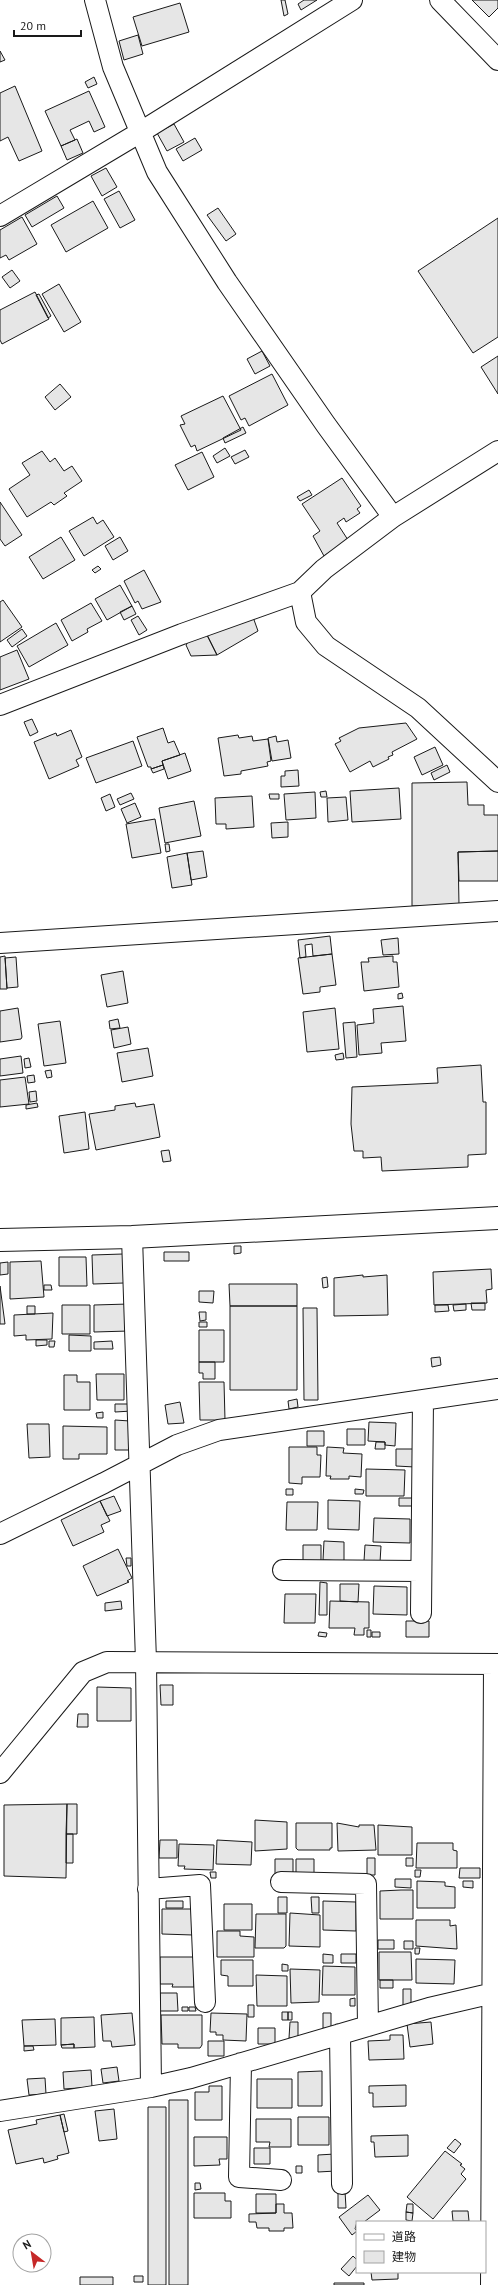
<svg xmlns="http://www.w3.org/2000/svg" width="498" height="2285" viewBox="0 0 498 2285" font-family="'PT Sans','Noto Sans JP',sans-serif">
<rect width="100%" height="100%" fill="#fff"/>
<!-- building -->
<path fill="#e6e6e6" stroke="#1a1a1a" d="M281,0H285L288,14L284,16Z
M304,0H317L301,10L298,4Z
M472,0H498V8L489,17Z
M180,3L189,32L142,46L133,17Z
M138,35L143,54L124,60L119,41Z
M0,51L5,60L0,62Z
M94,77L97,84L88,88L85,82Z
M15,86L42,151L19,161L8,137L0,141V93Z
M89,91L105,127L94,132L89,121L70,130L75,140L61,146L45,111Z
M174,124L184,142L167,151L157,133Z
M195,138L202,150L183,161L176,149Z
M77,139L83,153L67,160L61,146Z
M106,168L117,187L102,196L91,176Z
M119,191L135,220L120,228L104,199Z
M57,196L64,208L32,227L25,215Z
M93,201L108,228L66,252L51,225Z
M218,208L236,234L226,241L207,215Z
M22,217L37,244L9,260L6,255L0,258V230Z
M498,218V337L473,353L418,271Z
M12,270L20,281L10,288L2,277Z
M59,284L81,322L64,332L42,294Z
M35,292L49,319L2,344L0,340V310Z
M39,294L51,316L48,318L36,295Z
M262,351L270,366L255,374L247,359Z
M498,356V394L481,367Z
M272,374L288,405L249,426L245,418L241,420L229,396Z
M60,384L71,397L55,410L45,397Z
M223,396L241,430L197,451L195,445L191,447L180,425L185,424L181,416Z
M243,427L246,433L225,443L223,438Z
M225,448L230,456L217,463L213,456Z
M245,450L249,457L235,464L231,457Z
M42,451L50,462L55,458L64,471L72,466L82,481L64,493L67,496L54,505L51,502L27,517L9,489L30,475L22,463Z
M202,452L214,477L188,490L175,465Z
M342,478L361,506L357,509L360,513L346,522L344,518L337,523L348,540L324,556L313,536L320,531L302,504Z
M309,490L312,495L300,501L297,497Z
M0,502L22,535L5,546L0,539Z
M93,517L97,524L103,520L114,537L84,556L69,531Z
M61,537L75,560L43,579L29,557Z
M120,537L128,551L113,560L105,546Z
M98,566L101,569L95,573L92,570Z
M144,570L161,602L142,609L138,601L135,603L124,581Z
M120,585L132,606L107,620L95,599Z
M3,600L22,627L0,642V602Z
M91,603L102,621L87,629L88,632L72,641L61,620Z
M132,606L136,614L124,620L120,612Z
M138,616L147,630L139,635L131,620Z
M253,617L258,631L217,655L207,635Z
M56,623L68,645L29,667L17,646Z
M22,629L27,636L12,647L7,640Z
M207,635L217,655L191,656L186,645L188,642Z
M17,650L29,679L0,690V657Z
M32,719L38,732L30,736L24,722Z
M406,723L417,739L392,752L393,755L388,757L389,759L373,767L370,761L350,772L335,744L341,741L339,738L359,728Z
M163,728L168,743L174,741L180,755L162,761L163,765L151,769V767H148L137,737Z
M71,730L82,757L76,760L79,766L49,779L34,742L56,733L57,736Z
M238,735L239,738L252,736L253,741L268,739L271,761L267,762L268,766L241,771V774L224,776L218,738Z
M276,736L277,742L288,740L291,758L272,761L268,738Z
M133,741L142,766L96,783L86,758Z
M435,747L443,765L422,775L414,757Z
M185,753L191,771L168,779L162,761Z
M163,765L164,769L153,773L151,769Z
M447,765L450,772L434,780L431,773Z
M298,770L299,786L281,787V776H285V771Z
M467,782L468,805H484V815H498V851L458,852L459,905L412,906V783Z
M399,788L401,819L352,822L350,791Z
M326,791L327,797H321L320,792Z
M315,792L316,818L286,820L284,794Z
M131,793L134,799L120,805L117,799Z
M110,794L115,807L106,811L101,798Z
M269,794H279V799H270Z
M252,796L254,827L226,829V824H216L215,798Z
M346,797L348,820L328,822L327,798Z
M194,801L201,836L165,843L159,808Z
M135,803L141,817L127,823L121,809Z
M155,819L161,853L132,858L126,824Z
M288,822V837L272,838L271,823Z
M165,844H169L170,851L166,852Z
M203,851L207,877L191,880L187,853Z
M498,851V881H459L458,852Z
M187,853L192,885L172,888L167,857Z
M330,936L332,954L313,956L312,944L305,945L306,957L300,958L298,940Z
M398,938L399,954L383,955L381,940Z
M332,954L336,985L320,987V992L303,994L298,958Z
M5,956L7,989H0V957Z
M393,956V962H397L399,987L364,991L361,962H369L368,958Z
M16,957L18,987L7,988L5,958Z
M123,971L128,1003L107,1007L101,975Z
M402,993L403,998L398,999V994Z
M403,1006L406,1041L381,1043L382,1053L359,1055L357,1025L374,1023L373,1009Z
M18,1008L22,1037L21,1039L0,1042V1011Z
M335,1008L339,1049L307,1052L303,1012Z
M118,1019L120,1028L110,1029L109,1021Z
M60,1021L66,1063L44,1066L38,1024Z
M355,1022L357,1057L346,1058L343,1023Z
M128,1027L131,1044L114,1048L111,1030Z
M148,1048L153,1076L122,1082L117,1053Z
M343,1053L344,1059L336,1060L335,1055Z
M21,1056L23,1073L0,1076V1059Z
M29,1058L31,1067L25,1068L24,1059Z
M481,1065L483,1102H486V1154L468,1155V1167L382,1171L381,1157L363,1158V1151H354L351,1124L352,1087L438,1083L437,1068Z
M51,1070L52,1077L47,1078L45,1071Z
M34,1075L35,1082L28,1083L27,1076Z
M25,1077L29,1104L0,1107V1080Z
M36,1091L37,1101L30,1102L29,1092Z
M37,1103L38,1107L26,1109V1105Z
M135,1103L136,1107L154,1104L160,1137L96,1150L89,1114L115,1110V1106Z
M85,1112L89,1149L64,1153L59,1116Z
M169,1150L171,1161L163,1162L161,1151Z
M234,1246H241V1253L234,1254Z
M164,1252H189V1261H164Z
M123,1254L124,1283L93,1284L92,1255Z
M59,1257H86L87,1286H59Z
M41,1261L44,1297L10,1299V1262Z
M8,1262V1274L0,1275V1263Z
M491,1269L492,1289L486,1290L487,1303L434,1305L433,1272Z
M363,1275V1277L387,1275L388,1315L334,1316V1278Z
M327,1277L328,1287L323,1288L322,1278Z
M229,1284H297V1306H230Z
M44,1285H51L52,1290H44Z
M0,1286L5,1324H0Z
M199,1291H214L213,1303L199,1302Z
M471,1303H485V1310H472Z
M129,1304V1331L94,1332V1305Z
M466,1304V1310L454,1311L453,1305Z
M62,1305H90V1334H62Z
M435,1305H448L449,1311L435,1312Z
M27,1306H35V1314H27Z
M230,1306H297V1390H230Z
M303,1308H317L318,1400H304Z
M199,1312H206V1320L200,1321Z
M53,1313L52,1339L26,1340V1335L14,1336V1315Z
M199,1322H207V1327H199Z
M199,1330H224V1362H199Z
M69,1335L91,1336V1351H69Z
M36,1340H47V1345L36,1346Z
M49,1341H55L54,1347H49Z
M112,1341L113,1349H94V1342Z
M440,1357L441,1365L432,1367L431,1358Z
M199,1362H215V1379H203V1373H199Z
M96,1374H124V1400H97Z
M64,1375H77V1382H90V1410H64Z
M199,1382H224L225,1420H200Z
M297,1399L298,1407L289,1409L288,1401Z
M180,1402L184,1423L168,1424L165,1405Z
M115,1404H131L132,1411L115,1412Z
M103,1412V1418H97L96,1413Z
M115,1420L130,1421V1450H115Z
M369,1422L396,1423L395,1446L385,1445V1442L368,1441Z
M27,1424H49L50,1457L29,1458Z
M63,1426L107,1427V1454H79V1459H63Z
M347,1429H365V1445H347Z
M307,1431H324V1446H307Z
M376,1442H385V1449H375Z
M289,1447H317V1455H321L320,1477H302V1484L289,1483Z
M327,1447L344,1448L343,1453L362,1454L361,1477L349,1476V1479H330L331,1476H326Z
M396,1449H415V1467L396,1466Z
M366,1469L405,1470L404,1496H366Z
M286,1489H293V1495H286Z
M355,1489L364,1490L363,1494H355Z
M114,1496L121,1511L107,1516L100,1501Z
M399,1498H414V1506H399Z
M328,1500L360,1501L359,1530L328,1529Z
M100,1501L110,1521L101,1525L104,1532L73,1546L61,1520Z
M287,1502H318L317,1530H286Z
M374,1518L410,1519V1543L373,1542Z
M324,1541L344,1542V1561L323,1560Z
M303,1545H321V1561H303Z
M365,1545L381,1546L380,1562L364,1561Z
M118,1549L132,1578L127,1581L129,1582L97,1596L83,1566Z
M126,1558H131V1566H127Z
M320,1582L327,1583V1615H319Z
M340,1584H359L358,1602L340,1601Z
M374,1586L407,1587V1615L373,1614Z
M285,1594H316L315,1623H284Z
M121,1601L122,1609L105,1611V1603Z
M330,1601L369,1602V1628H364V1635H354L355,1628H329Z
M406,1621H429V1637H406Z
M367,1630H371V1637H367Z
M319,1632L327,1633L326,1637L318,1636Z
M372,1632H380V1637H372Z
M160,1685H173V1705H161Z
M97,1687L131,1688V1721H97Z
M78,1714H88V1727H77Z
M67,1804H77V1834H66Z
M67,1804L66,1878L4,1876V1805Z
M255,1820L287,1822V1849L255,1851Z
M296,1823H332V1848H330V1850H298L296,1848Z
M337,1823L359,1827V1825H374L376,1850L338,1851Z
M378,1825L412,1827V1855H378Z
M66,1834H73V1863H66Z
M160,1840H177V1858H159Z
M217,1840L252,1842L251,1865L216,1864Z
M417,1843H453V1850L457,1851V1868H416Z
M179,1844L214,1845L213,1870L184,1869L185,1866H178Z
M367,1858H375V1875H367Z
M406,1858H413V1866H406Z
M275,1859H293V1875H275Z
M296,1859H314V1875H296Z
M460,1868H480V1878H459Z
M415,1870H421L420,1877H415Z
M210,1872H216V1878H211Z
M395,1879H411V1888L395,1887Z
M417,1881L445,1882V1886L455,1887V1908H417Z
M463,1881H473V1888L463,1887Z
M401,1890H413V1919H380V1891Z
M278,1897H287V1913H278Z
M311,1897H319V1913H312Z
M166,1901H183V1908H166Z
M323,1901L356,1902V1931L323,1930Z
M224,1904H252V1930H224Z
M162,1909H193V1935L162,1934Z
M290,1913L320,1915V1947L289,1946Z
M256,1914H286V1946L284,1948H255Z
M416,1920H450V1926L456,1925L457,1949L416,1946Z
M217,1931H240V1936L254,1937V1957H217Z
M378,1940H394V1949H378Z
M404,1941H413V1949H404Z
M415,1948H420L419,1954H415Z
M379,1952H411L412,1980H379Z
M323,1954L333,1955V1963H323Z
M341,1954H356V1963H341Z
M160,1957H194V1987H172L173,1984H160Z
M416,1959L455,1960L454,1984L416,1983Z
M221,1960H253V1986H228V1976L221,1975Z
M282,1964L288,1965V1971H282Z
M323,1966L355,1967V1995H322Z
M290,1969L320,1970L319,2002L291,2003Z
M256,1975L287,1976V2006H257Z
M380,1980H393V1988H380Z
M403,1989H411V2005L403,2006Z
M160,1993H177L178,2011H160Z
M355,1998V2006H350V1999Z
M248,2005H254V2017H248Z
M182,2007H188V2011H182Z
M189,2007H195L196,2011H189Z
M282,2012H288V2020H282Z
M288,2012H292V2020H288Z
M132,2013L135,2045L112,2047L111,2041H103L101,2015Z
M211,2013L247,2014L246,2041L223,2040V2035H216V2032H210Z
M323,2013H331V2029L323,2028Z
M161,2015H202V2045L200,2048H178V2044H162Z
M94,2017L95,2047L74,2048V2044L61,2045V2018Z
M55,2019L56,2045L24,2046L22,2020Z
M290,2022H298V2038H289Z
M431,2022L433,2044L410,2047L407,2024Z
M258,2028H275V2044H258Z
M390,2035H403L404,2059L369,2060L368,2041L390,2040Z
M208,2041H224V2056H208Z
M74,2044V2048H62L61,2045Z
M24,2046H33L34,2050L24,2051Z
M117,2067L119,2081L103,2083L101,2069Z
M91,2070L92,2087L64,2089L63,2072Z
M322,2071V2106H298V2072Z
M45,2078L46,2094L29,2095L27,2079Z
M257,2079H292V2108H257Z
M406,2085V2106L373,2107V2093H369V2086Z
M209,2086H222V2120H195V2092H209Z
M169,2100H188V2285H169Z
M148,2107H166V2285H148Z
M114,2109L117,2139L99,2141L95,2111Z
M64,2114L68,2131L64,2132L60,2115Z
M60,2115L69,2153L57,2156L58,2159L44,2163L43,2158L16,2164L8,2130L37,2124L36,2120Z
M298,2117H329V2145H298Z
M256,2119H291V2147H269L270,2142H256Z
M408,2135V2156L375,2157L374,2142H371V2136Z
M194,2137H227V2159H219L220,2165L194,2166Z
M455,2139L461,2144L454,2153L447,2148Z
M254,2148H270V2164H254Z
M445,2151L462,2164L460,2165L465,2169L461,2174L466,2179L433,2219L407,2197Z
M335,2154L336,2171L318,2172V2155Z
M296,2166H302V2173H296Z
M195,2183H200L201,2189L195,2190Z
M345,2191L346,2208H338V2192Z
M194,2193H225V2201H231V2218H194Z
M256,2194H276V2213H256Z
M368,2195L380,2210L364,2222H357L355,2229L357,2231L352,2235L339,2217Z
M276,2204H284V2213H292L293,2228H284V2231H269V2228H257L256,2222H249V2214L276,2213Z
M407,2204H413V2213L406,2212Z
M452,2211H468L469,2221H453Z
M406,2212L413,2213L412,2221L406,2220Z
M353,2256L357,2260V2266L349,2276L341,2269Z
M371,2272H398V2279L372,2280Z
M134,2276H143V2282H134Z
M80,2277H113V2285H80Z
M334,2283H364V2285H334Z"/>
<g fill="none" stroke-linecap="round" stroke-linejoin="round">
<defs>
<path id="minor" d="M95,0L113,67L157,172L227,282L326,425L393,517
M440,0L498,60
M0,216L139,133L352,0
M300,592L306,622L326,646L418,708L498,782
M0,705L182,634L300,592L324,569L393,517L498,451
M0,943L498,911
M132,1237L146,1661L151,2087
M0,1534L104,1483L177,1445L219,1430L498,1389
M283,1570L421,1571
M421,1613L423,1400
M0,1773L83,1672L107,1662L498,1664
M281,1882L366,1884L368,2026
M148,1889L200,1885L205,2002
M340,2034L342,2184
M241,2063L239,2177L281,2180
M0,2111L151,2087L191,2078L429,2008L498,1992
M491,2285L494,1664"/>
<path id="tertiary" d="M0,1240L132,1237L498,1218"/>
</defs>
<!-- minor casing -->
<use href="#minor" stroke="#1a1a1a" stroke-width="22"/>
<!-- tertiary casing -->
<use href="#tertiary" stroke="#1a1a1a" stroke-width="24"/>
<!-- minor -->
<use href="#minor" stroke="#fff" stroke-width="20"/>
<!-- tertiary -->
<use href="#tertiary" stroke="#fff" stroke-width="22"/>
</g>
<!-- legend -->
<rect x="356" y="2221" width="130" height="52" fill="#ffffff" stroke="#a3a3a3"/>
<rect x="364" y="2234" width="20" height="6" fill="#ffffff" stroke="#a3a3a3"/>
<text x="392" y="2241" font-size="12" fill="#1a1a1a">道路</text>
<rect x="364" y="2251" width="20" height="12" fill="#e6e6e6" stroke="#a3a3a3"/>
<text x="392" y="2261" font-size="12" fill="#1a1a1a">建物</text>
<!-- north arrow -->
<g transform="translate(32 2253) rotate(329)"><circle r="19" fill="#ffffff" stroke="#a3a3a3"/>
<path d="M0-3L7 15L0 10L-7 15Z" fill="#c62828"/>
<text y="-6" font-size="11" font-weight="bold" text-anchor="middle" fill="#1a1a1a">N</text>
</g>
<!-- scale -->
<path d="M14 30v6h67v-6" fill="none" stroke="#1a1a1a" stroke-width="2"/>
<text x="20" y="30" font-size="12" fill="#1a1a1a" stroke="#ffffff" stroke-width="3" paint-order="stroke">20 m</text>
</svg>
